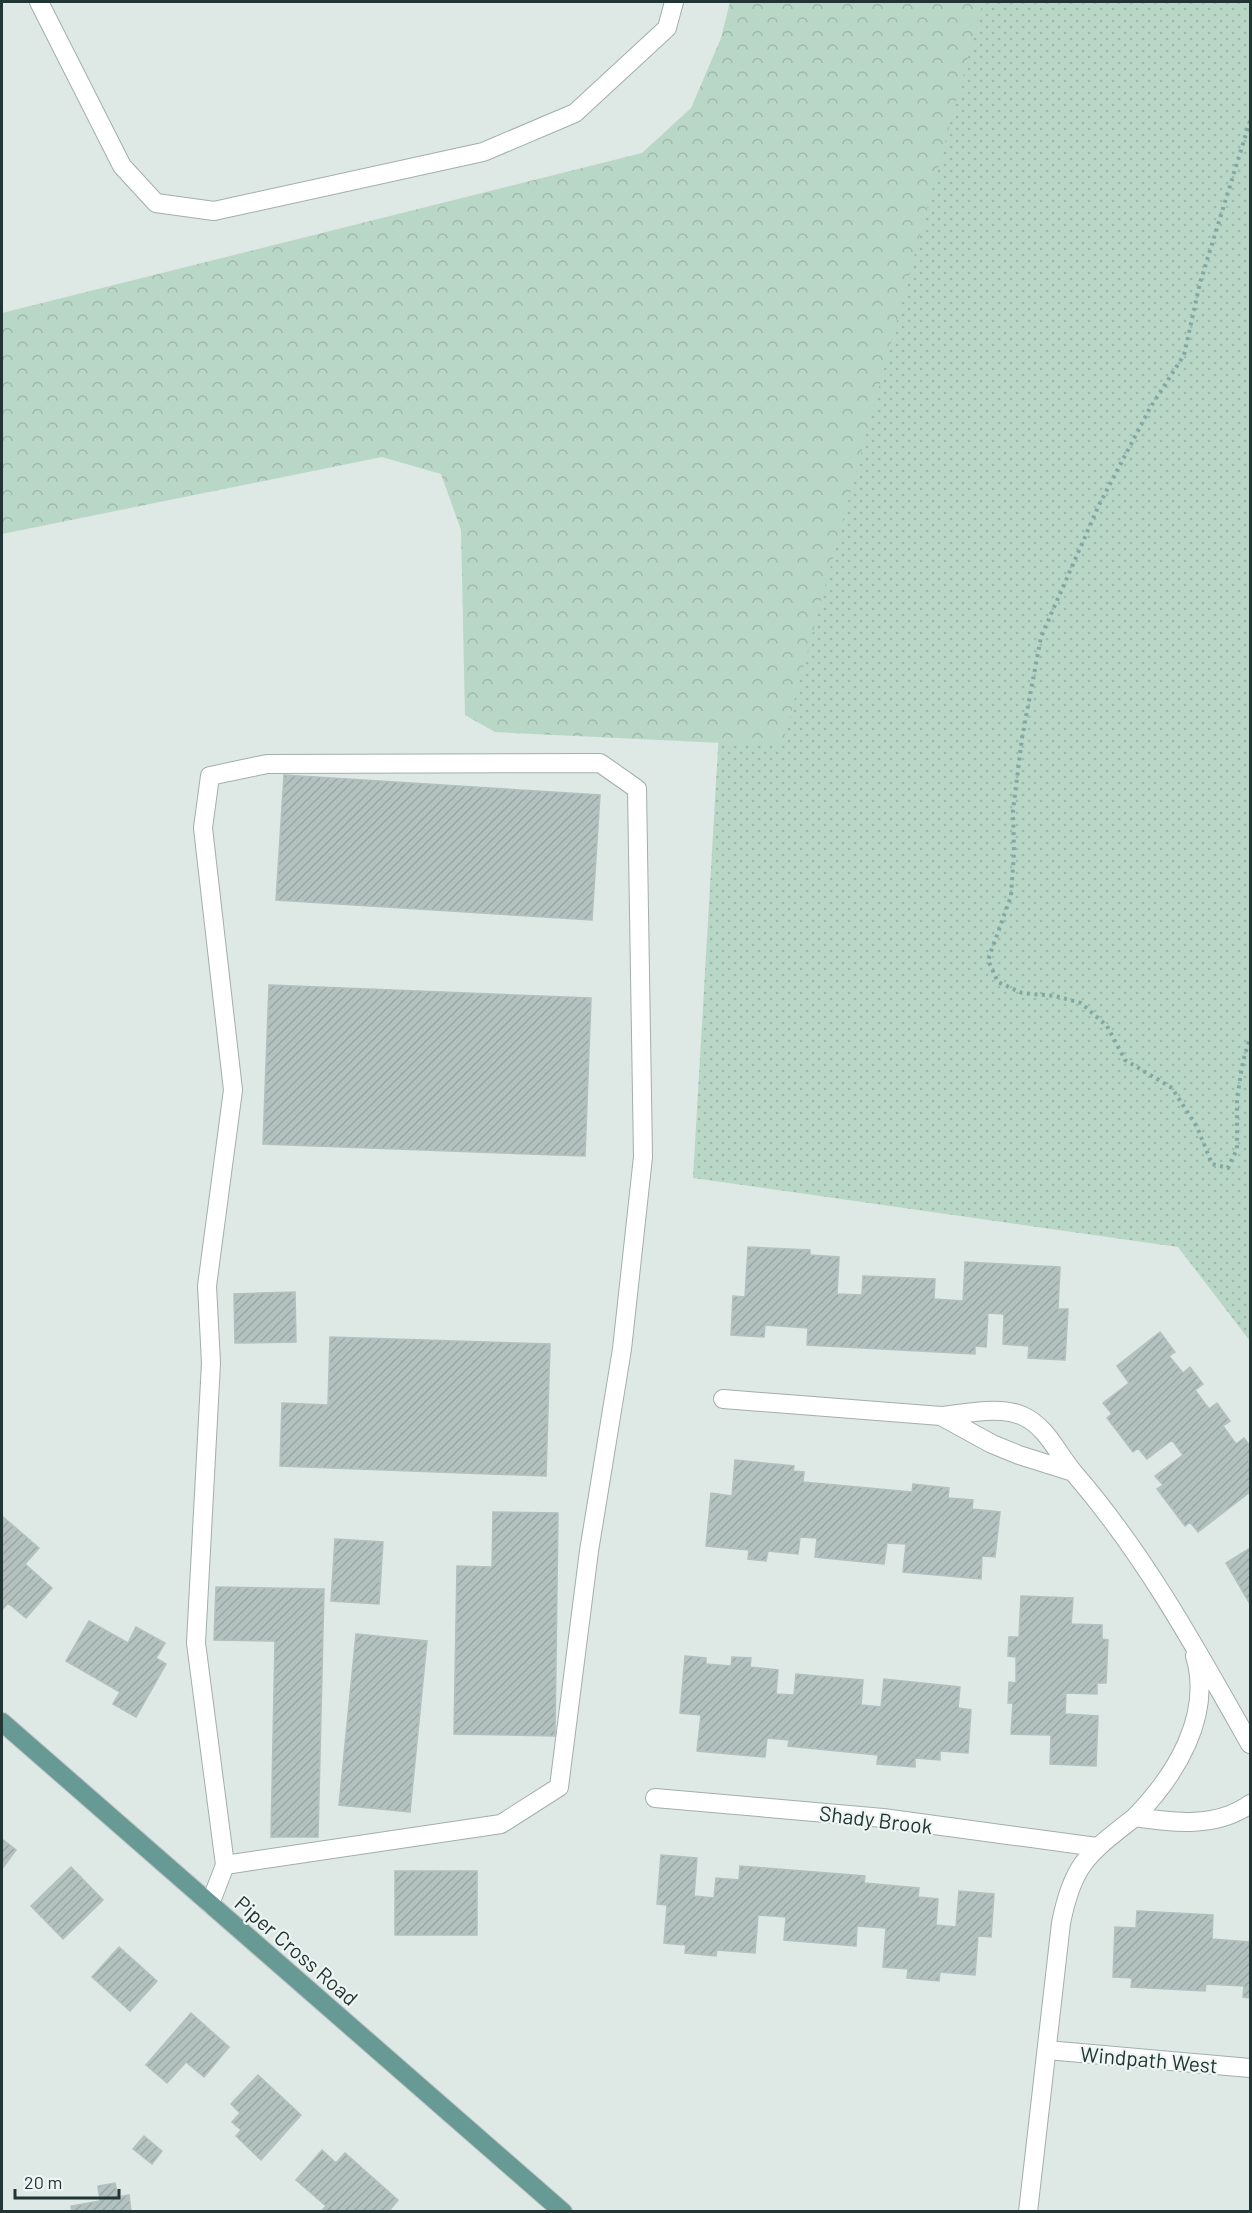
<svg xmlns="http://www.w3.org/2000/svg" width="1252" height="2213" viewBox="0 0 1252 2213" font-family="Barlow,sans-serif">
<defs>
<pattern id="grass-dots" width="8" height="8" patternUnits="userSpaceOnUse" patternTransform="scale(1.5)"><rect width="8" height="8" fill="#b9d7c7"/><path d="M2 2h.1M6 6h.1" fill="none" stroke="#9fb9ac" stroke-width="1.8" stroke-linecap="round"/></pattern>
<pattern id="forest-crowns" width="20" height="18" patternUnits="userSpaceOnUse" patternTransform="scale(1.5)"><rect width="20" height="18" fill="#b9d7c7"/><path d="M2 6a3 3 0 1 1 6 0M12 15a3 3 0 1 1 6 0" fill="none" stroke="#9fb9ac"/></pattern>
<pattern id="building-hatch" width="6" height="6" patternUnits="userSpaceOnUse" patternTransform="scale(1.5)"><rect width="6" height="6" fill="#b4c2bf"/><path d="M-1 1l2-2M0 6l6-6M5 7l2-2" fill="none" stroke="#9aa7a5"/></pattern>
</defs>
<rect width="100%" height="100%" fill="#dee8e5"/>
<!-- grass -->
<path fill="url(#grass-dots)" d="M902,2H1250V1341L1178,1247L693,1178L721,697Z"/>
<!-- forest -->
<path fill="url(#forest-crowns)" d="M730,2H983L782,746L495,732L465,715L461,530L441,474L382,457L2,534V313L642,153L691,108L721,38Z"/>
<!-- building -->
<path fill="url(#building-hatch)" stroke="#b2c1bd" stroke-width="1.5" d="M284,775L600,795L592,920L276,900Z
M269,985L591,998L585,1156L263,1144Z
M748,1247L810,1250V1255L839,1257L837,1294L862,1295L863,1276L935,1279L934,1299L963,1301L965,1262L1060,1267L1058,1309H1068L1065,1360L1028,1358L1029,1346L1003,1344L1004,1314L988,1313L986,1347L975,1346V1354L807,1345L808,1328L765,1325L764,1337L731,1335L733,1296L745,1297Z
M295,1292L296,1342L235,1343L234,1294Z
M1160,1332L1175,1352L1169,1356L1183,1373L1190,1367L1203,1384L1195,1390L1209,1409L1217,1403L1230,1421L1223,1426L1236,1444L1244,1438L1250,1446V1457L1248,1459L1250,1463V1492L1198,1532L1190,1522L1185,1526L1157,1489L1163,1485L1155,1476L1183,1455L1172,1440L1147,1459L1138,1448L1133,1452L1107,1418L1112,1414L1103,1403L1129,1383L1117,1366Z
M330,1337L550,1344L546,1476L280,1466L282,1403L328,1405Z
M735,1460L794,1466L793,1471L804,1472L803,1482L912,1492L913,1484L949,1488L948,1498L973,1500L972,1509L1000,1512L995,1557L982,1556L981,1579L903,1572L906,1544L887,1543L884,1564L815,1557L817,1538L800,1537L798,1554L768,1551L766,1561L748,1559L749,1550L706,1546L711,1493L732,1496Z
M493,1512L558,1513L555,1736L454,1734L457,1566L492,1567Z
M2,1516L39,1548L25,1564L52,1588L26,1618L8,1603L3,1609L2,1608Z
M335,1539L383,1542L379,1604L331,1601Z
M1250,1548V1604L1226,1563Z
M216,1587L324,1589L318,1837H271L275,1641L214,1640Z
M1021,1596L1073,1598L1071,1624L1102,1625V1639L1108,1640L1106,1683H1097V1694L1066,1693L1065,1714L1098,1716L1096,1766L1050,1764L1051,1735L1011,1734L1013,1703H1008L1009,1682L1016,1683V1657L1008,1656L1009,1637H1019Z
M89,1621L128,1643L136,1627L165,1643L156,1658L166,1664L136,1717L113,1704L120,1692L66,1661Z
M356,1634L427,1641L410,1812L339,1805Z
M685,1656L706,1658V1664L731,1666L732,1657L751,1658L750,1667L778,1670L776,1694L794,1695L796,1674L863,1680L861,1705L881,1707L884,1679L960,1687L958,1708L971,1710L968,1753L940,1751V1760L915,1758V1767L877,1764L878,1755L788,1746L789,1740L767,1738L765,1757L697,1751L701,1715L680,1713Z
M2,1839L16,1850L2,1869Z
M661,1855L697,1858L694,1896L714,1898L716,1878L739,1880L740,1866L865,1876L864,1883L919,1888L918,1897L938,1899L936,1925L956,1927L959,1891L994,1894L991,1937L978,1936L975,1975L940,1972L939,1981L907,1978L908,1969L883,1967L886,1928L857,1926L856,1946L784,1940L786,1917L758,1915L755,1953L717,1950L716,1956L685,1953L686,1945L664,1943L667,1905L657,1904Z
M71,1867L103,1900L63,1939L31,1906Z
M395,1871H477V1935H395Z
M1137,1911L1213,1915L1212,1939L1250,1942V1933V1998L1243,1997L1244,1986L1206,1984L1205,1991L1131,1987L1132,1978L1113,1977L1115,1927L1136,1928Z
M119,1947L157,1981L130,2011L92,1977Z
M191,2013L229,2047L204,2077L186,2062L167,2083L146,2065Z
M258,2075L301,2115L261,2160L236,2136L241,2130L232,2122L240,2113L231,2104Z
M144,2136L162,2151L152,2164L133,2149Z
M322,2150L336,2163L345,2153L398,2200L388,2212H321L326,2206L296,2180Z
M115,2183L118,2197L129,2195L131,2212H72L71,2206L100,2201L98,2186Z"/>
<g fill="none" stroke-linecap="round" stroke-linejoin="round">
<defs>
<path id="minor" d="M39,2L122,166L156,203L214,211L483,152L575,113L667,28L674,2
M723,1399L941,1416
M1073,1472L1019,1455L992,1444L941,1416C966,1414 999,1405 1023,1416C1047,1427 1057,1453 1074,1473C1145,1555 1197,1650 1250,1744
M655,1798L883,1818L1097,1847
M1135,1817C1175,1776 1213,1716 1195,1656
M210,1904L225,1865L196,1643L211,1363L207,1286L233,1090L203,828L210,776L267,764L600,763L637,789L643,1157L622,1349L589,1551L559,1787L501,1824L225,1865
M1047,2050L1250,2068
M1028,2212L1061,1923C1073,1863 1088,1854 1135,1817C1173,1823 1217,1828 1250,1804"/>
<path id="major" d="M2,1722L563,2212"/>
</defs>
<!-- minor casing -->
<use href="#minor" stroke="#a2afac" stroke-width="20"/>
<!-- major casing -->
<use href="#major" stroke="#bcc3c2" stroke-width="20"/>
<!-- path -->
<path stroke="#82a8a3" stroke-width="4" stroke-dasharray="3 4.5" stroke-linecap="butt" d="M1250,121L1200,283L1184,355L1150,408L1099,505L1041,637L1022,738L1013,810L1014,852L1011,896L988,960L998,982L1022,993L1055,996L1081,1003L1107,1026L1125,1060L1172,1088L1197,1127L1212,1164L1228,1168L1237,1149V1098L1243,1061L1250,1038"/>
<!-- minor -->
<use href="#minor" stroke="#fff" stroke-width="18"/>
<!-- major -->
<use href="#major" stroke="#679995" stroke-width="18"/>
</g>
<g text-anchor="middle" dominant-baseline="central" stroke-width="4.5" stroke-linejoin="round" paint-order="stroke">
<!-- street labels -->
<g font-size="21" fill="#213634" stroke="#eef5f3">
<text transform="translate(876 1819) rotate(7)">Shady Brook</text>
<text transform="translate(297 1950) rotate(41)">Piper Cross Road</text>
<text transform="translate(1149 2059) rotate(5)">Windpath West</text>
</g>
</g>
<!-- border -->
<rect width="1252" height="2213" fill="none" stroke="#213634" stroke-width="6"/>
<!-- scale -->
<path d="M15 2189v9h104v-9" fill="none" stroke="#213634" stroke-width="3"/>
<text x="24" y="2189" font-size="18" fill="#213634" stroke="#eef5f3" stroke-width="4.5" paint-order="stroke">20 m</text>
</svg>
